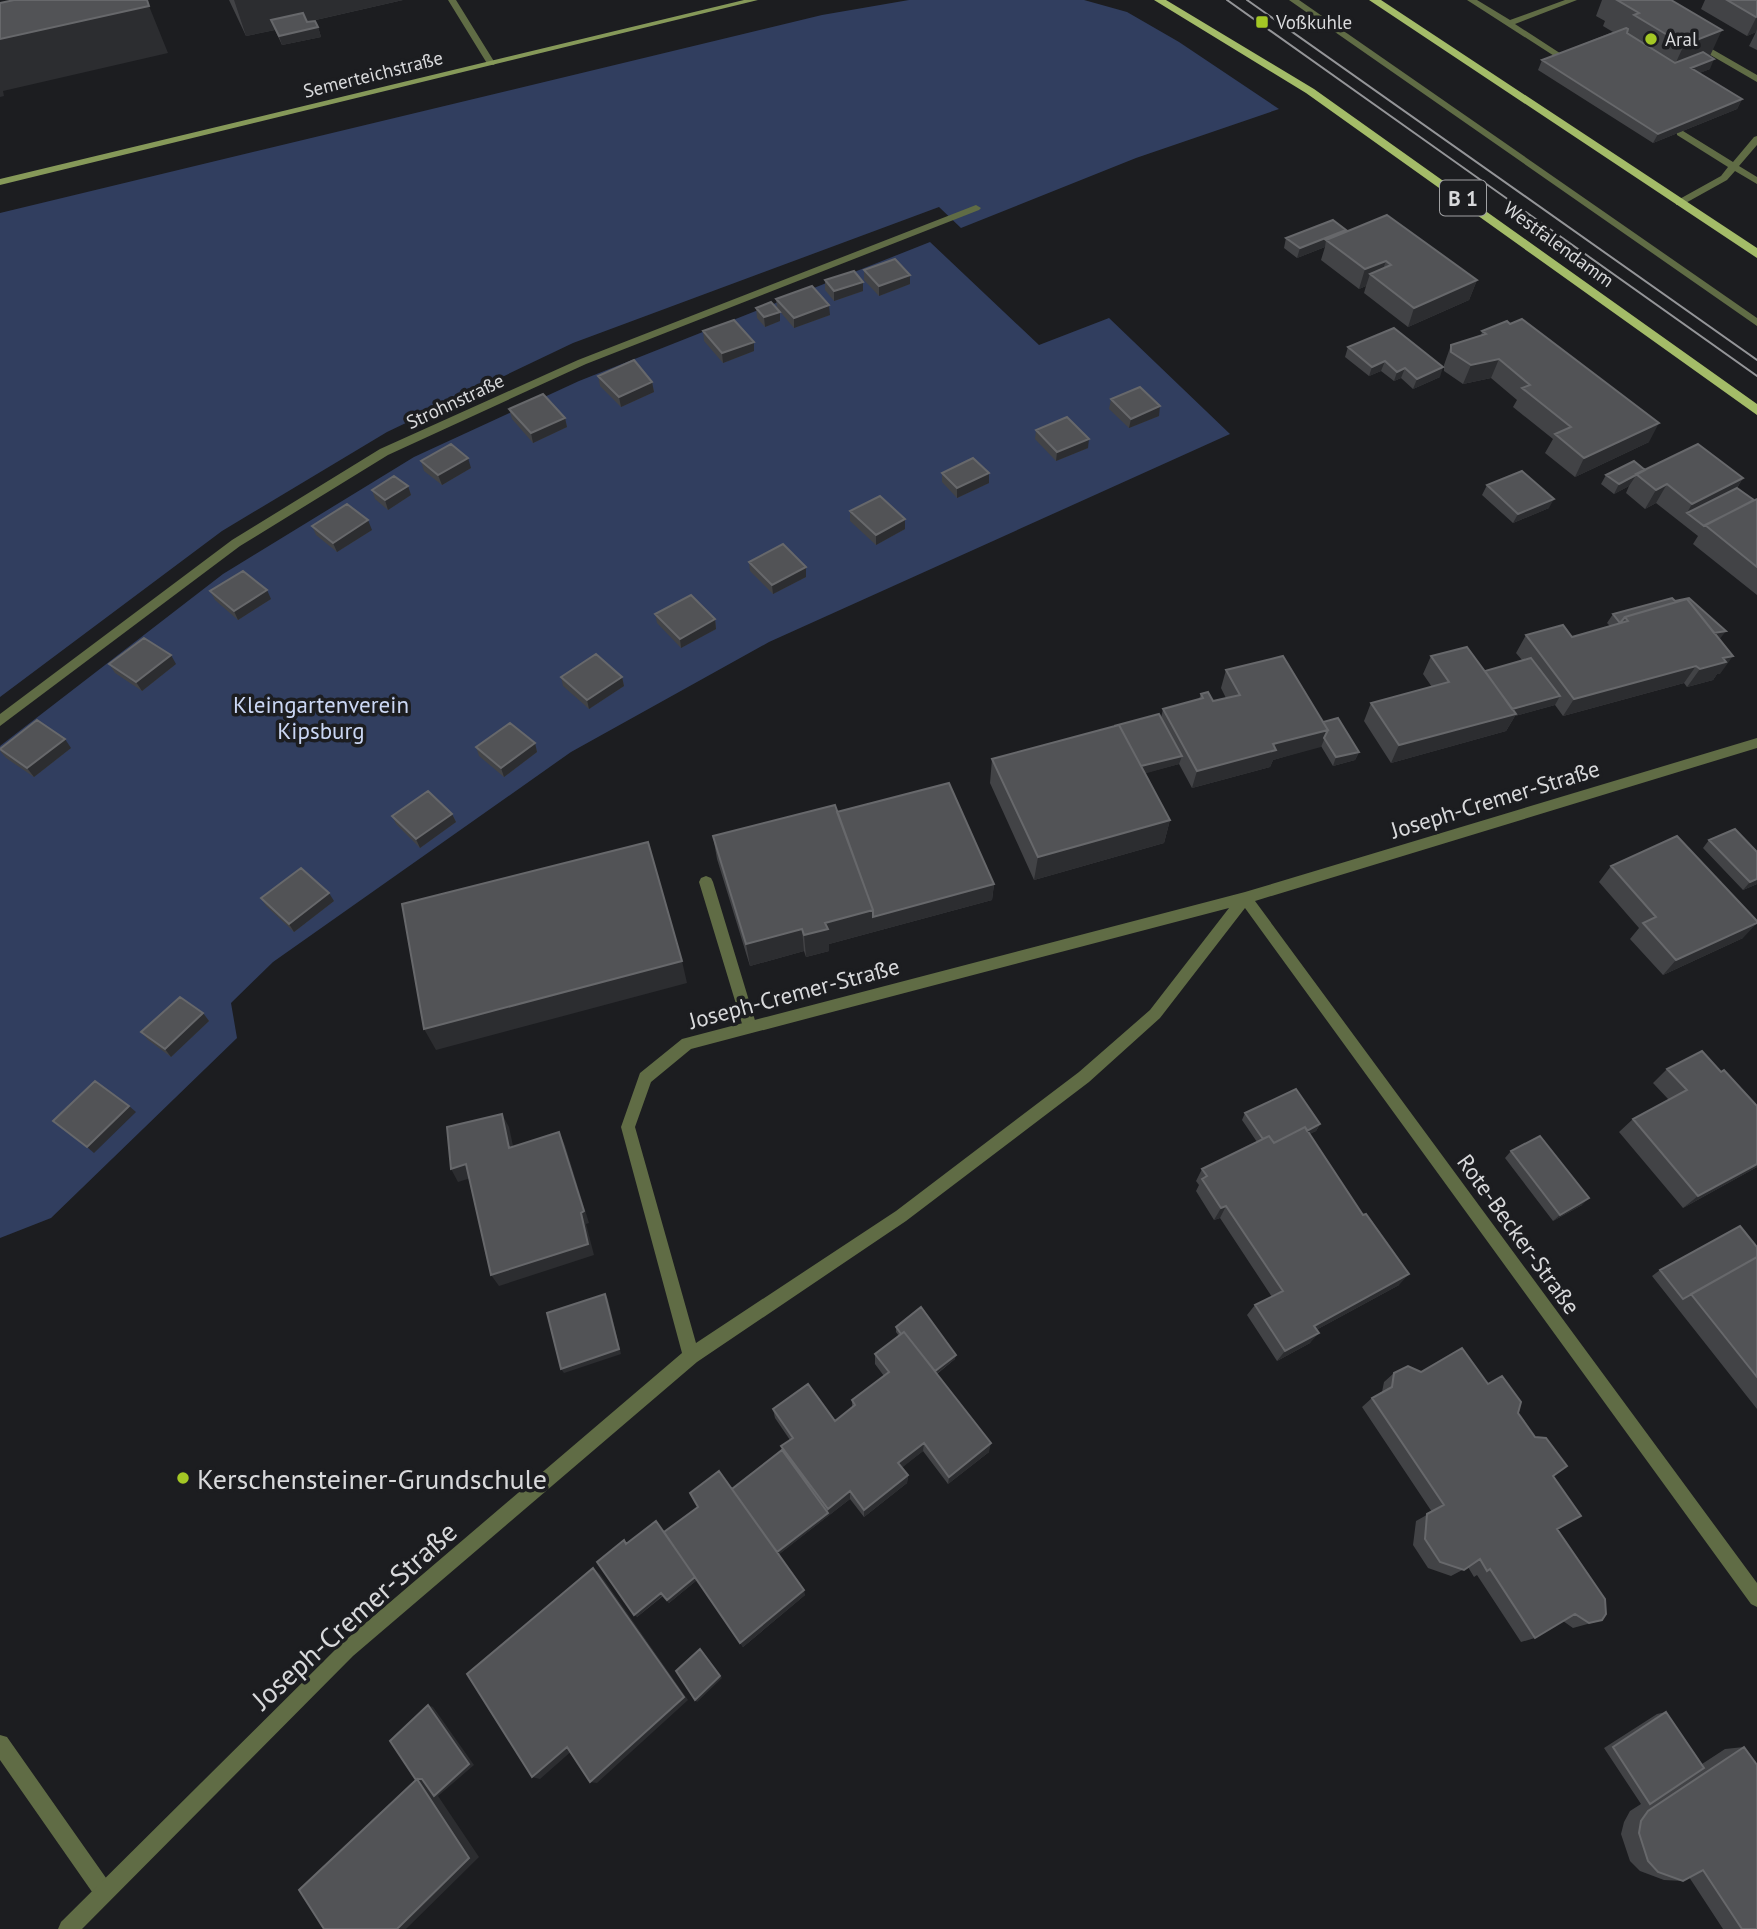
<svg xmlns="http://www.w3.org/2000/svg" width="1757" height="1929" viewBox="0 0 1757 1929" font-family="'PT Sans',sans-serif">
<rect width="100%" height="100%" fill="#1c1d20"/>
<!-- green -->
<path fill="#313e5f" d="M909,0H1084L1127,12L1179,42L1279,109L1136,158L961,228L939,207L573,343L387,432L222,531L0,697V213L822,15Z
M930,242L1039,345L1109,318L1230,434L769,642L571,752L273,962L231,1003L237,1038L51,1218L0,1238V746L223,574L414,457L579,381Z"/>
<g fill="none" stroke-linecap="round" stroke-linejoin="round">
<!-- service -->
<path fill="#606c45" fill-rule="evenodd" d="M448,0H456L495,63L494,65H488Z
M1289,0H1299L1757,318V326Z
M1467,0H1477L1510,20L1565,0H1577L1515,24L1569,59L1562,61Z
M1698,41L1757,75V82L1695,46L1694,44Z
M1677,131H1683L1733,162L1754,137L1757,136V145L1739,166L1757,177V184L1735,171L1727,180L1682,205H1676V201L1721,176L1728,167L1677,135Z
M706,876L711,878L713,882L757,1027L755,1031L750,1033L745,1031L743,1027L699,882L701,878Z
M0,1735L7,1737L111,1885L114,1892L111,1899L104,1902L97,1899L0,1760Z"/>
<!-- minor -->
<path fill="#606c45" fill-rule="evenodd" d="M976,205L981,208L979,210L586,364L388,455L240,546L0,726V714L232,540L380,449L578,360Z
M1757,738V748L1255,901L1757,1583V1607L1751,1604L1245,908L1160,1018L1089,1082L906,1221L697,1362L353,1656L82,1929H58L61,1922L341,1644L682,1353L621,1127L640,1073L682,1039L1245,892ZM1229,908L1150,1010L1079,1072L896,1211L696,1343L635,1127L651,1082L691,1049Z"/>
<!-- secondary -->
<path fill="#869959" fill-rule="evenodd" d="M744,0H758L0,185V179Z"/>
<!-- primary -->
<path fill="#a4bc68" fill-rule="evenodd" d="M1154,0H1166L1314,89L1757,404V415L1306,93Z
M1369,0H1381L1757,248V258Z"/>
<!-- tram -->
<path stroke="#949598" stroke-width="2" d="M1227,0L1757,376
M1247,0L1757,360"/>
</g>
<!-- wall -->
<path fill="#424346" d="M229,0H403L307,22L318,27L321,37L282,45L275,30L246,36Z
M1602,0H1671L1710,56V69L1699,73L1742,99L1737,109L1653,143L1538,70L1542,60L1613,32L1603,26L1605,21L1596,16Z
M1705,0H1757V50L1749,46L1756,32L1747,36L1701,9Z
M1346,230L1345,233L1477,280L1469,300L1408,327L1364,293L1366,286L1359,289L1321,260L1325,247L1297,258L1284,248L1286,238Z
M864,270L910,275V284L879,296L864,280Z
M825,280L863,282V291L834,301L825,290Z
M776,299L830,315L794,328L777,308Z
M756,308L780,321L765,327L757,318Z
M703,331L754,342V351L723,363L704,341Z
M1482,331L1649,442L1575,477L1545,453L1553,439L1513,407L1517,400L1491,378L1463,384L1444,371V365L1451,345L1481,336Z
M1348,347L1440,377L1413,389L1401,378L1394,381L1381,371L1369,376L1345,357Z
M598,376L652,382L654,392L621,407L600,386Z
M1111,399L1159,416L1129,428L1109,409Z
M509,409L565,418L567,427L533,443L512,419Z
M1036,430L1088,448L1056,461L1035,439Z
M421,461L471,468L442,485L424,471Z
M1645,470L1743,478L1737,488L1754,500L1757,499V595L1693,544L1698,536L1656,503L1645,509L1626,493L1629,486L1614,494L1601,484L1606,475Z
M942,473H989V483L957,498L942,482Z
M1487,485L1549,508L1513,523L1482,495Z
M408,486L411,495L388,510L375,499L372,490Z
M850,511L905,519V529L876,545L850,521Z
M312,526L372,530L337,552L316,535Z
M749,562L806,567V577L773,594L750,571Z
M210,591L271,599L238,620L215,600Z
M1675,601L1719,639L1720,674H1717L1713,680L1687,687L1684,683L1563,716L1555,705L1515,716L1506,731L1391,763L1364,721L1371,703L1432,687L1423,674L1431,656L1485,671L1522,660L1516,653L1526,635L1572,637L1610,626L1607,623L1613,614Z
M655,614L715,619L716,629L681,648L657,623Z
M109,664H176L142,691L115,673Z
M1226,670L1323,722L1359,752L1355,760L1333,766L1321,746L1273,760L1270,767L1192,788L1179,764L1145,773L1170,820L1164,843L1034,880L990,783L992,759L1161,718L1163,709L1199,699L1201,694L1213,701L1226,698L1221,688Z
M561,677H622L624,686L589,709L563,686Z
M535,743L537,752L504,777L479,756L476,747Z
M71,748L34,777L6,758L0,751Z
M837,812L994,884L992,900L829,944V951L806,957L804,951L750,966L717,859L713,836Z
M452,814L456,822L420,848L396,824L392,816Z
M1709,840L1757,852V884L1743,890L1703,848Z
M1611,866L1743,938L1663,975L1630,939L1639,928L1599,882Z
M261,898L334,901L294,932L266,906Z
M203,1013L209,1021L171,1057L148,1040L141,1032Z
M1667,1069L1757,1167L1683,1208L1619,1132L1633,1119L1669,1100L1653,1083Z
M1245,1113L1320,1124L1316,1131L1309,1134L1399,1285L1316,1330L1310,1343L1277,1361L1247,1315L1255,1305L1272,1297L1220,1218L1214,1220L1196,1191L1199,1185L1196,1181L1202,1169L1257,1142L1242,1120Z
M1511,1151L1582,1205L1553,1221L1505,1158Z
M1757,1247V1409L1652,1276L1660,1270Z
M896,1327L955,1359L937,1374L989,1452L948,1484L923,1451L902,1467L908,1475L907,1483L864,1517L850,1499L779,1554L805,1595L743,1647L697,1580L669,1603L663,1596L637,1617L627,1544L693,1574L732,1489L782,1450L781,1446L790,1440L775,1418L773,1409L835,1421L852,1408V1400L884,1376L875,1364V1354L899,1336L896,1332Z
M1421,1372L1488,1384L1518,1413L1553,1476L1557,1529L1602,1620L1573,1628L1563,1621L1535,1638L1521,1642L1477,1575L1474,1577L1468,1567L1451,1576L1428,1568L1413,1545L1416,1521L1432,1512L1362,1407L1372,1398L1382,1392L1384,1382L1394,1373Z
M1666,1712L1702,1764L1725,1749L1744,1747L1757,1929H1723L1689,1877L1683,1881L1664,1880L1640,1871L1630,1861L1621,1834L1624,1822L1630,1811L1641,1804L1604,1748L1657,1714Z"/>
<!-- shaded-wall -->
<path fill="#2c2d30" d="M234,0H403L276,29L271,20L275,30L246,36Z
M149,6L168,53L3,91L4,96L0,97V39Z
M1757,16V29L1756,32L1747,36Z
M318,27L321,37L282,45L279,36Z
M1722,30L1709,58L1671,73L1684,45Z
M1714,59L1710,69L1687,78L1691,68Z
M1742,99L1737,109L1653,143L1658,134Z
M1346,230L1343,240H1326L1325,247L1297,258L1300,248Z
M1386,261L1379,280L1370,274L1366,286L1359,289L1365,269Z
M910,275V284L879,296V286Z
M1477,280L1469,300L1408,327L1414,308Z
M863,282V291L834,301V291Z
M829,305L830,315L794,328V318Z
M780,312V321L765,327L764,317Z
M754,342V351L723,363L722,353Z
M1499,359L1491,378L1463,384L1471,365Z
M1385,361L1381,371L1369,376L1372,367Z
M1443,367L1440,377L1413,389L1417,379Z
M1405,368L1401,378L1394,381L1397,372Z
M652,382L654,392L621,407L619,397Z
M1160,406L1159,416L1129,428L1131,419Z
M565,418L567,427L533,443L531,433Z
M1659,423L1649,442L1575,477L1584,458Z
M1089,439L1088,448L1056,461L1057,452Z
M468,458L471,468L442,485L438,475Z
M989,473V483L957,498V488Z
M1635,477L1629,486L1614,494L1619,484Z
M1743,478L1731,497L1687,513L1692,504Z
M1667,484L1656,503L1645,509L1656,490Z
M408,486L411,495L388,510L385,500Z
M1554,499L1549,508L1513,523L1518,514Z
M905,519V529L876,545V535Z
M368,520L372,530L337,552L333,543Z
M806,567V577L773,594L772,585Z
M267,590L271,599L238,620L234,611Z
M715,619L716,629L681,648L680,639Z
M1726,631L1719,640L1705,636Z
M171,655L176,664L142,691L136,682Z
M1733,656L1720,674H1717L1713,680L1687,687L1700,669L1723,658Z
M1696,666L1684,683L1563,716L1574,699Z
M622,677L624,686L589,709L587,700Z
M1560,696L1555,705L1515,716L1506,731L1391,763L1399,745L1504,712Z
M1328,730L1321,747L1273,760L1270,767L1192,788L1197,771L1273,744Z
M65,739L71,748L34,777L27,768Z
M535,743L537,752L504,777L501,768Z
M1359,752L1355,760L1333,766L1336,757Z
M1182,756L1179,764L1133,777L1135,768Z
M452,814L456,822L420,848L416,839Z
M1170,820L1164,843L1034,880L1038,857Z
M1757,879V884L1743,890L1750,882Z
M994,884L992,900L829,944V951L806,957L804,935L825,923L873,910Z
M329,893L334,901L294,932L289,924Z
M1757,923L1743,938L1663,975L1676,960Z
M802,929L804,951L750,966L746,944Z
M682,961L687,983L436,1050L424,1029Z
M203,1013L209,1021L171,1057L165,1049Z
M129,1106L136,1112L94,1153L87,1147Z
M502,1114L509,1127L516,1160L509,1148Z
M1320,1124L1316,1131L1267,1156L1270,1149Z
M559,1132L565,1145L589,1223L586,1224L594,1255L499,1286L491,1275Z
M466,1164L474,1177L458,1182L451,1169Z
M1757,1164V1167L1683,1208L1698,1196Z
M1589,1198L1582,1205L1553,1221L1560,1215Z
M1226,1206L1220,1218L1214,1220L1221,1208Z
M1409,1274L1399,1285L1305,1336L1314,1326Z
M605,1294L608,1299L621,1354L564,1373L561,1369Z
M1319,1333L1310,1343L1277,1361L1285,1351Z
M956,1355L955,1359L931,1378L932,1373Z
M924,1443L923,1451L898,1471V1463Z
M991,1443L989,1452L948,1484L949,1477Z
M908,1475L907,1483L864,1517V1510Z
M850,1491V1499L777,1556L776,1553L828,1513V1509Z
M593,1568L600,1574L688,1700L597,1783L590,1782Z
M695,1577L697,1580L669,1603L667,1600Z
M804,1590L805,1595L743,1647L740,1643Z
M661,1593L663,1595L637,1617L634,1615Z
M700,1649L722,1678L697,1702L695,1700Z
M428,1705L433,1707L474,1765L438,1796L479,1857L406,1929H397L417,1779L428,1780Z
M567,1747L574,1749L540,1779L532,1777Z"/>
<!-- building -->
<path fill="#525356" stroke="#67686b" stroke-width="2" d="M14,0H147L149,6L0,39V3Z
M1617,0H1671L1722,30L1684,45L1634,15L1639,13Z
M1727,0H1757V16L1756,17Z
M303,13L307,22L315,21L318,27L279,36L271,20Z
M1626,28L1628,29L1627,33L1675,63L1703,52L1714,59L1691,68L1742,99L1658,134L1542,60Z
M1387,215L1477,280L1414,308L1370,274L1391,265L1386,261L1365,269L1326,240Z
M1333,220L1346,230L1300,248L1286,238Z
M895,259L910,275L879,286L864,270Z
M854,271L863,282L834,291L825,280Z
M812,286L829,305L794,318L776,299Z
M771,302L780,312L764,317L756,308Z
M1522,319L1659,423L1584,458L1555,434L1571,427L1522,388L1530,385L1499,359L1471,365L1451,352V345L1486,334L1482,331L1507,321L1510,324Z
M734,320L754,342L722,353L703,331Z
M1394,328L1443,367L1417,379L1405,368L1397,372L1385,361L1372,367L1348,347Z
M634,360L652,382L619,397L598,376Z
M1140,387L1160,406L1131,419L1111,399Z
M543,394L565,418L531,433L509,409Z
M1067,417L1089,439L1057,452L1036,430Z
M451,444L468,458L438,475L421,461Z
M1698,444L1743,478L1692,504L1667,484L1656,490L1636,474Z
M973,458L989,473L957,488L942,473Z
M1634,461L1645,470L1619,484L1606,475Z
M1522,471L1554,499L1518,514L1487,485Z
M394,476L408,486L385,500L372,490Z
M1737,488L1754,500L1704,526L1687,513Z
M880,496L905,519L876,535L850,511Z
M1757,499V567L1705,525Z
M347,504L368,520L333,543L312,526Z
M783,544L806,567L772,585L749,562Z
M243,571L267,590L234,611L210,591Z
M691,595L715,619L680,639L655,614Z
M1672,598L1675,601L1689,598L1726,631L1714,633L1687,599L1625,617L1620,623L1613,614Z
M1687,599L1733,656L1723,658L1726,662L1700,669L1696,666L1574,699L1526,635L1563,625L1572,637L1628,621L1625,617Z
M144,638L171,655L136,682L109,664Z
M1467,647L1516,714L1399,745L1371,703L1449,682L1431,656Z
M596,654L622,677L587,700L561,677Z
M1283,656L1328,730L1273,744L1276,750L1197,771L1163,709L1203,698L1201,694L1208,692L1213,701L1240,695L1226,670Z
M1531,658L1560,696L1512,709L1485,671Z
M1159,714L1182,756L1141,766L1119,725L1114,726Z
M1338,718L1359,752L1336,757L1324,738L1328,730L1323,722Z
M37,720L65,739L27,768L0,749Z
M510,723L535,743L501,768L476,747Z
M1119,725L1170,820L1038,857L992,759Z
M949,783L994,884L873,917V910L837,812Z
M428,791L452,814L416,839L392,816Z
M835,805L873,910L825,923L828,929L804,935L802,929L746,944L713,836Z
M1735,829L1757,852V879L1750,882L1709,840Z
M1677,836L1757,921V923L1676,960L1643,923L1656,917L1611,866Z
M648,842L682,961L424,1029L402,904Z
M301,868L329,893L289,924L261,898Z
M180,997L203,1013L165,1049L141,1032Z
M1702,1051L1721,1072L1724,1070L1757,1106V1164L1698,1196L1633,1119L1687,1090L1667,1069Z
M95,1081L129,1106L87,1147L53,1121Z
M1296,1089L1320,1124L1307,1131L1305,1127L1274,1143L1269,1136L1263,1139L1245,1113Z
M502,1114L509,1148L559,1132L584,1211L581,1213L588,1244L491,1275L466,1164L451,1169L447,1127Z
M1305,1127L1363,1215L1366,1214L1409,1274L1314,1326L1319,1333L1285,1351L1255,1305L1283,1291L1226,1206L1221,1208L1202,1179L1207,1176L1202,1169L1269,1136L1274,1143Z
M1540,1136L1589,1198L1560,1215L1511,1151Z
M1740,1226L1757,1247V1257L1683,1299L1660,1270Z
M1757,1257V1377L1691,1294Z
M605,1294L619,1349L561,1369L547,1313Z
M921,1307L956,1355L935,1371L904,1332L901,1334L896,1327Z
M904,1332L991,1443L949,1477L924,1443L898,1463L908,1475L864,1510L850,1491L828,1509L781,1446L793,1438L773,1409L808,1384L835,1421L855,1405L852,1400L889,1372L875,1354Z
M1462,1348L1488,1384L1502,1376L1521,1402L1518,1413L1535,1437L1546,1438L1567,1466L1553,1476L1581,1516L1557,1529L1605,1599L1606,1614L1602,1620L1589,1623L1575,1614L1535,1638L1490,1569L1487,1571L1480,1559L1464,1570L1440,1562L1425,1539L1427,1514L1444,1505L1372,1398L1392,1387L1394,1373L1408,1366L1421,1372Z
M782,1450L828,1513L777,1552L732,1489Z
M719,1471L804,1590L740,1643L664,1532L698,1507L690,1493Z
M656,1521L695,1577L667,1600L661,1593L634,1615L597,1562L624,1540L626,1544Z
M593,1568L684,1697L590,1782L567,1747L532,1777L467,1674Z
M700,1649L720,1676L695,1700L676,1671Z
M428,1705L469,1764L434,1796L422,1779H417L416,1780L390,1741Z
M1666,1712L1704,1768L1650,1804L1613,1747Z
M1744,1747L1757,1765V1929H1742L1703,1870L1683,1881L1658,1872L1648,1861L1639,1833L1641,1821L1648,1811Z
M417,1779L469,1858L397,1929H324L299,1890Z"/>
<!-- markers -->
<g fill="#a4c825" stroke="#1c1d20" stroke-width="2.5">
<rect x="1255" y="15" width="14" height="14" rx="3.5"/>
<circle cx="1651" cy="39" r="7"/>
<circle cx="183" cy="1478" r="7"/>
</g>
<g text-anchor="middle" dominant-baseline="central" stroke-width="7" stroke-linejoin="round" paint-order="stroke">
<!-- far-poi labels -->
<g font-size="19" fill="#d8d9db" stroke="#1c1d20" text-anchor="start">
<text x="1276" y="22">Voßkuhle</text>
<text x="1665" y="39">Aral</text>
</g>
<!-- far-street labels -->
<g font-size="19" fill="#d8d9db" stroke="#1c1d20">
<text transform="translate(373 74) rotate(-14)">Semerteichstraße</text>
<text transform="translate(1559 244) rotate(36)">Westfalendamm</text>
<text transform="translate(455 401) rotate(-25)">Strohnstraße</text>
</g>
<!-- shield labels -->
<rect fill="#1c1d20" stroke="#a0a1a3" stroke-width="2" x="1440" y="180.5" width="46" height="35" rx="5"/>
<g font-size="21" font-weight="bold" fill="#d8d9db">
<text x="1463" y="198">B 1</text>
</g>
<!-- park labels -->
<g font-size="23" fill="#cbd7f4" stroke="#1c1d20">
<text x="321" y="704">Kleingartenverein<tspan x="321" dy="26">Kipsburg</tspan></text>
</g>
<!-- street labels -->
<g font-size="23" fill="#d8d9db" stroke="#1c1d20">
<text transform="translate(1495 799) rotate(-17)">Joseph-Cremer-Straße</text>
<text transform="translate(794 993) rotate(-15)">Joseph-Cremer-Straße</text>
<text transform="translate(1519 1234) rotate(54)">Rote-Becker-Straße</text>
</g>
<!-- near-poi labels -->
<g font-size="28" fill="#d8d9db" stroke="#1c1d20" text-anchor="start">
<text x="197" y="1478">Kerschensteiner-Grundschule</text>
</g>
<!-- near-street labels -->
<g font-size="28" fill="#d8d9db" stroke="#1c1d20">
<text transform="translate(354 1615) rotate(-42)">Joseph-Cremer-Straße</text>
</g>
</g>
</svg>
